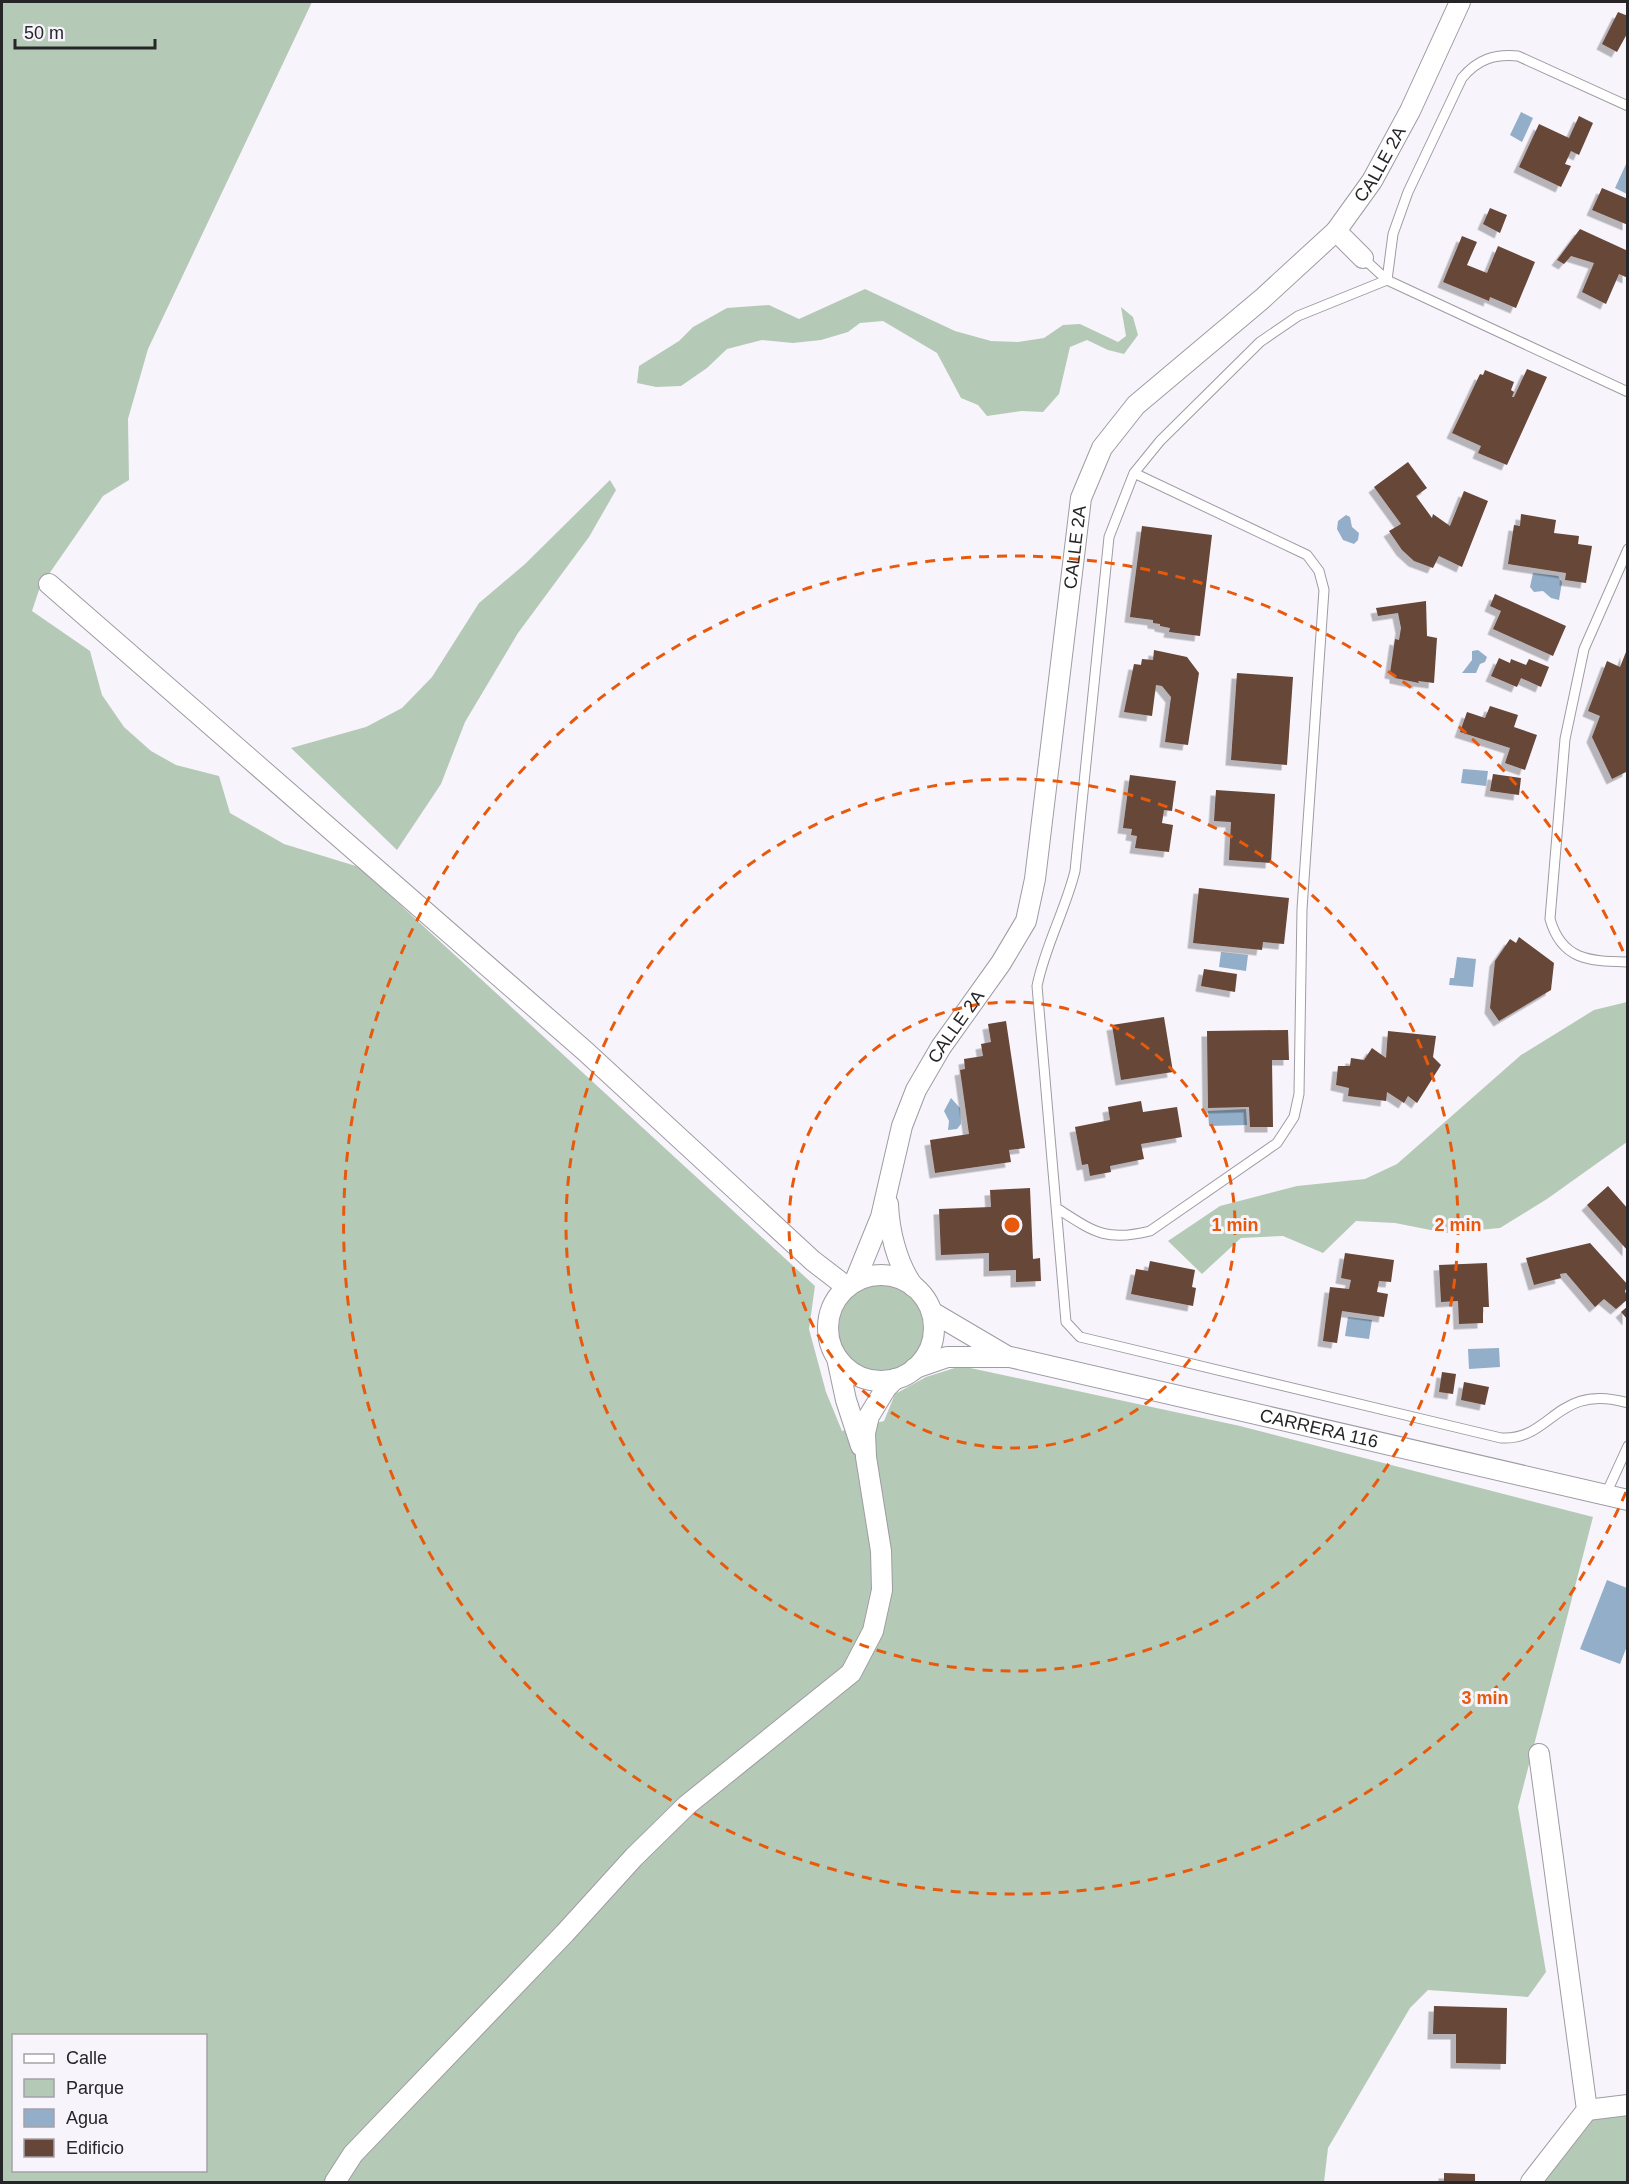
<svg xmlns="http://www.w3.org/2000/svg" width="1629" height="2184" viewBox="0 0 1629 2184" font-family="Helvetica,sans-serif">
<defs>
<filter id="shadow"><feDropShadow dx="-5.5" dy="5.5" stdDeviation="0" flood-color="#0004"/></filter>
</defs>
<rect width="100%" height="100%" fill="#f8f4fc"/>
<!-- green -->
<path fill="#b5cab6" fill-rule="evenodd" d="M2,2H312L148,349L128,419L129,480L103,496L40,587L32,611L90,651L102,695L124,727L151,751L176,765L219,776L230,813L284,844L359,867L815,1286L809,1329L826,1392L842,1431L884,1421L895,1394L926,1377L961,1366L1240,1426L1593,1517L1518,1807L1546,1972L1528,1997L1428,1990L1410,2008L1328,2148L1324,2182H2ZM14,2036H206V2170H14Z
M865,289L955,331L991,341L1018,342L1044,338L1063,325L1080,324L1118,342L1126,336L1121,307L1133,317L1138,335L1124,354L1108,350L1087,340L1070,347L1059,394L1043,412L1022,411L987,416L978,405L961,398L937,353L883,321L860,323L848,332L821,340L793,343L762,340L727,349L707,368L681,386L656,387L637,383L639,366L679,341L693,327L727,308L769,305L799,319Z
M610,480L616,490L589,537L518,633L465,722L441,784L397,850L291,748L366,727L402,708L432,677L479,603L525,564Z
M1627,1002V1142L1547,1199L1500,1228L1446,1233L1395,1223L1356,1221L1323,1253L1283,1236L1241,1238L1202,1274L1168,1241L1220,1206L1297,1186L1365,1179L1397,1164L1521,1055L1594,1010Z
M828 1328a53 53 0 1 1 106 0a53 53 0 1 1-106 0Z
M1627,2105V2182H1531L1587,2110Z"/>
<!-- water -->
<path fill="#93aec9" d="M1521,112L1533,118L1522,142L1510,135Z
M1627,162V194L1615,188Z
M1346,515L1350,517L1352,527L1359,533L1358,540L1354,544L1343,540L1337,529L1338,521Z
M1533,573L1558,576L1562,582L1559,600L1551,598L1543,591L1534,592L1530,587Z
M1478,650L1487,657L1485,662L1480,664L1476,673H1462L1472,660V651Z
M1463,769L1488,771L1486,786L1461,783Z
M1221,952L1248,955L1246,971L1219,967Z
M1457,957L1476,959L1473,987L1449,985L1450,978H1454Z
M951,1098L960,1108L961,1124L957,1129L948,1130L949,1121L944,1111Z
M1246,1109L1247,1125L1209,1126L1208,1111Z
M1348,1317L1372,1320L1369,1339L1345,1336Z
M1499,1348L1500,1367L1469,1369L1468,1349Z
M1607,1580L1627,1588V1646L1620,1664L1580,1649Z"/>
<!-- building -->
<path fill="#664638" filter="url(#shadow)" d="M1618,12L1628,16V32L1617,52L1602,44Z
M1579,116L1593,123L1579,155L1571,151L1565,164L1571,166L1561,187L1519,167L1539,124L1569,138Z
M1602,188L1628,199V225L1592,210Z
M1490,208L1507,215L1500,233L1483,224Z
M1580,229L1628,251V278L1619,274L1606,304L1582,292L1594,263L1571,256L1564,264L1557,260Z
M1462,236L1477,242L1467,265L1487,273L1498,246L1535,262L1516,308L1490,297L1489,301L1443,282Z
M1527,369L1547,377L1507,465L1478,453L1481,446L1452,433L1480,374L1483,375L1485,370L1514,382L1511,390L1514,392L1512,397H1514Z
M1408,462L1427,488L1416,496L1432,518L1433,514L1450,526L1464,491L1488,501L1462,567L1439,556L1433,568L1414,561L1402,550L1389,531L1401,524L1374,487Z
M1521,514L1556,520L1554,533L1579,536L1578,544L1592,546L1586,583L1565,580L1566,573L1508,564L1514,525L1520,526Z
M1142,526L1212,535L1200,636L1169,632L1170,628L1160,626V624L1153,623V620L1130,617Z
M1495,594L1566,626L1553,656L1493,629L1501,611L1490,606Z
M1426,601L1427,636L1437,638L1434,683L1418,681L1419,683L1395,678V674L1390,673L1395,639L1399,640L1401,628L1398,613L1378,616L1376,608Z
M1154,650L1187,657L1199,673L1188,745L1165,742L1171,697L1162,686L1156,685L1152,716L1124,712L1134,664L1141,665L1142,659L1153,660Z
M1626,652L1628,771L1612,779L1592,737L1600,716L1588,711L1607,661L1620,667Z
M1499,658L1510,663L1511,659L1526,665L1529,659L1549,667L1541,687L1521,678L1517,687L1491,676Z
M1237,673L1293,677L1287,765L1231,760Z
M1490,706L1518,715L1514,727L1537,735L1525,770L1505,763L1510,748L1460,732L1467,712L1485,718Z
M1493,774L1521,778L1519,795L1490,791Z
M1130,775L1176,781L1172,811L1164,810L1162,823L1173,825L1169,852L1135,848L1137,836L1131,835L1132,829L1123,828Z
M1216,790L1275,794L1271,863L1229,860L1231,822L1214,821Z
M1199,888L1289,898L1284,944L1263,942L1262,950L1193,943Z
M1519,937L1554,963L1551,990L1499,1021L1490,1008L1495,961L1510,939L1516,943Z
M1204,969L1237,974L1235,992L1201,986Z
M1164,1017L1173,1072L1121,1080L1112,1025Z
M1006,1021L1025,1148L1009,1150L1011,1162L935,1173L930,1140L969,1134L960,1070L965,1069L964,1059L983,1056L981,1044L991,1042L988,1024Z
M1288,1030L1289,1060H1272L1273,1127H1250L1249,1107L1208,1108L1207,1031Z
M1388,1031L1436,1036L1433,1057L1441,1065L1417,1103L1408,1096L1404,1103L1387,1092L1386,1101L1348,1096L1349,1088L1336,1085L1338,1066H1350L1351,1058L1364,1060L1372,1048L1386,1058Z
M1141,1101L1143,1112L1177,1107L1182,1137L1141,1144L1144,1159L1110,1166L1111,1172L1090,1176L1088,1164L1082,1165L1075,1127L1110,1120L1108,1107Z
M1608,1186L1628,1209V1251L1587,1205Z
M1030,1188L1033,1259L1040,1258L1041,1281L1016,1282V1270L989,1271V1253L941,1255L939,1209L991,1207L990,1190Z
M1590,1243L1628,1285L1625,1291L1628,1299L1616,1309L1604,1299L1595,1307L1566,1273L1560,1274L1561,1278L1534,1285L1526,1258Z
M1345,1253L1394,1260L1391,1282L1379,1281L1377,1292L1388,1294L1384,1317L1342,1311L1337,1343L1323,1341L1330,1287L1349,1289L1351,1280L1341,1278Z
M1150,1261L1195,1270L1192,1287L1196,1288L1193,1306L1131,1294L1136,1269L1148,1271Z
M1487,1263L1489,1307H1483V1323L1459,1324L1458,1301L1441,1302L1439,1265Z
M1628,1306V1320L1621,1312Z
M1442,1372L1456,1374L1453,1394L1439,1392Z
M1464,1382L1489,1387L1485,1405L1461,1400Z
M1434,2006L1507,2008L1506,2064L1456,2063V2034H1433Z
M1444,2173L1475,2174V2182H1444Z"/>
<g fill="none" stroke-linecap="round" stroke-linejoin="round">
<defs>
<path id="lane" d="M1363,258L1387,280L1628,392
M1387,280L1298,316L1260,342L1160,441L1134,473L1109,537L1075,871C1065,911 1045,946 1037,986L1066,1322L1080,1337L1501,1438C1552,1441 1556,1382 1628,1403
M1387,280L1393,234L1408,192L1462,78C1478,59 1494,54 1518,56L1628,106
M1628,549L1584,649L1565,739L1550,919C1562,961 1590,961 1628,962
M1058,1209C1094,1232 1106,1242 1150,1231L1277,1143L1294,1117L1299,1094L1302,909L1324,590L1319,571L1307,555L1134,473
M1605,1496L1628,1446"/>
<g id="street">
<path d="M1336,231L1363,258"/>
<path d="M49,584L585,1051L813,1261L847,1287"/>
<path d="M888,1204C889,1231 897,1264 913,1286"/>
<circle cx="881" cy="1328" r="53"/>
<path id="s1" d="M855,1281L881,1217L902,1126L916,1090L941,1047L1001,963L1026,921L1035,879L1081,498L1102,448L1136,405L1262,299L1336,231L1372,181L1410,111L1460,2"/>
<path d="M932,1312L1005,1355"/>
<path d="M837,1358L846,1400L861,1446"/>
<path id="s2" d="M915,1368L947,1357H1010L1628,1500"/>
<path d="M1587,2110L1628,2105"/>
<path d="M335,2182L353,2154L565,1933L634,1857L687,1805L851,1673L873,1631L882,1590L881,1551L866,1457L865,1433L869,1416L886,1388L895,1379"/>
<path d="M1531,2182L1587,2110L1539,1754"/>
</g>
</defs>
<!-- lane casing -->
<use href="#lane" stroke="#9f9ba3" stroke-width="11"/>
<!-- street casing -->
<use href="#street" stroke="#9f9ba3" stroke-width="22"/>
<!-- lane -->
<use href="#lane" stroke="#fff" stroke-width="9"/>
<!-- street -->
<use href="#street" stroke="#fff" stroke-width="20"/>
</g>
<!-- distance rings -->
<g fill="none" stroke="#e8590c" stroke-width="3" stroke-dasharray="10 8">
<circle cx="1012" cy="1225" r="223"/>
<circle cx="1012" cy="1225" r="446"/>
<path d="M1626 1492A669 669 0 1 1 1626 958"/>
</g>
<g text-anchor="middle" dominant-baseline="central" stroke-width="6" stroke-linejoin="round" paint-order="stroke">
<!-- street labels -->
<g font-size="18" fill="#262528" stroke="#f8f4fc">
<text stroke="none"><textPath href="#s1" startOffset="1284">CALLE 2A</textPath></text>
<text stroke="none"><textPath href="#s1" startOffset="780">CALLE 2A</textPath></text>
<text stroke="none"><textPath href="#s1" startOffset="276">CALLE 2A</textPath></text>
<text stroke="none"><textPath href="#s2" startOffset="414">CARRERA 116</textPath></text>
</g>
</g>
<circle cx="1012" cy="1225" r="9" fill="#e8590c" stroke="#f8f4fc" stroke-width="3"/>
<g font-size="18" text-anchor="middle" font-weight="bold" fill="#e8590c" stroke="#f8f4fc" stroke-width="6" stroke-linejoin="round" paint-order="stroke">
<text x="1235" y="1231">1 min</text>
<text x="1458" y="1231">2 min</text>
<text x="1485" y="1704">3 min</text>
</g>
<!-- border -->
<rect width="1629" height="2184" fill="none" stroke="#262528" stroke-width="6"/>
<!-- legend -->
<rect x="12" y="2034" width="195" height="138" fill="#f8f4fc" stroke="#a4a1a7" stroke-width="1.5"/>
<rect x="24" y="2054" width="30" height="9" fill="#ffffff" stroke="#a4a1a7" stroke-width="1.5"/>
<text x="66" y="2064" font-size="18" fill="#262528">Calle</text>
<rect x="24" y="2079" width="30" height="18" fill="#b5cab6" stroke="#a4a1a7" stroke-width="1.5"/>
<text x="66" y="2094" font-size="18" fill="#262528">Parque</text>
<rect x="24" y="2109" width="30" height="18" fill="#93aec9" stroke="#a4a1a7" stroke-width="1.5"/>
<text x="66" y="2124" font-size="18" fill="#262528">Agua</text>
<rect x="24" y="2139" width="30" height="18" fill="#664638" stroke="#a4a1a7" stroke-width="1.5"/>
<text x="66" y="2154" font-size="18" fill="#262528">Edificio</text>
<!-- scale -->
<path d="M15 39v9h140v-9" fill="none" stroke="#262528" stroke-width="3"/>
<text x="24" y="39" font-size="18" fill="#262528" stroke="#f8f4fc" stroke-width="4.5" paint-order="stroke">50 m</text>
</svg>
